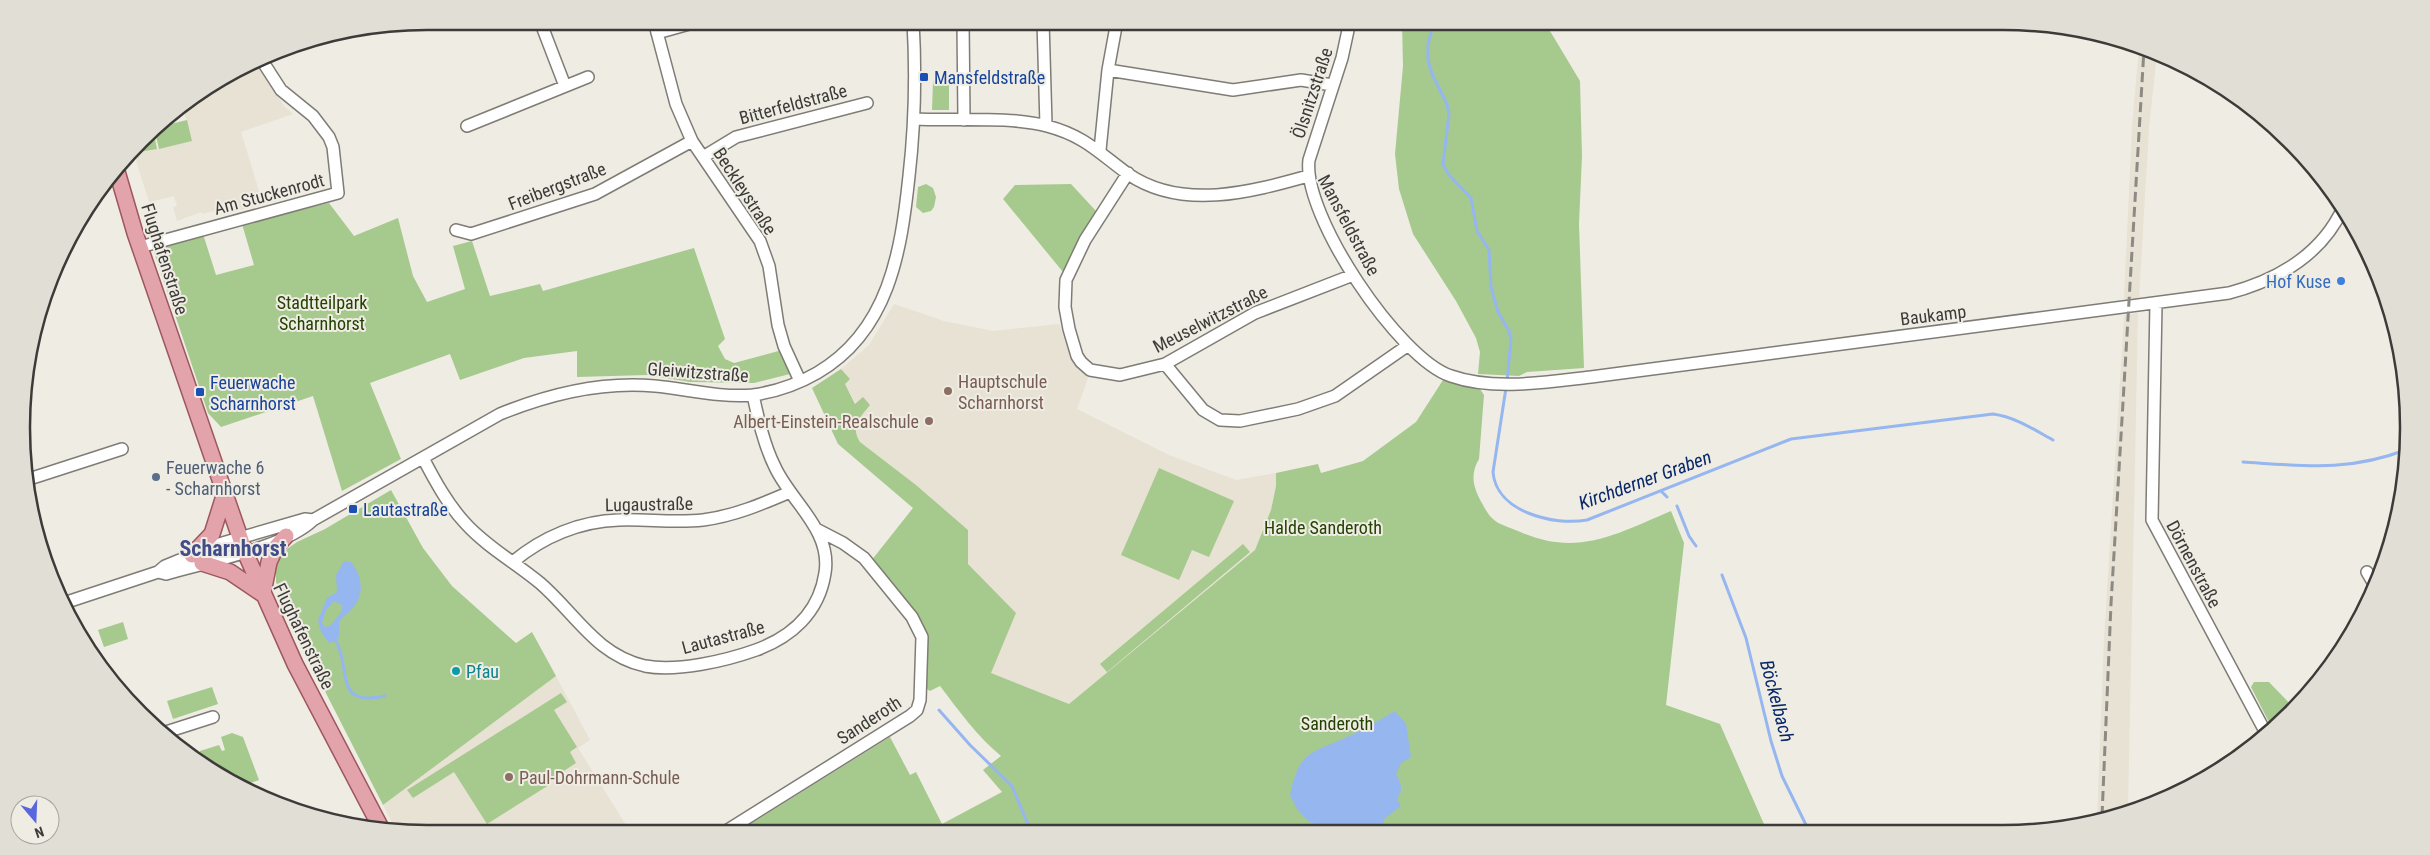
<svg xmlns="http://www.w3.org/2000/svg" width="2430" height="855" viewBox="0 0 2430 855" font-family="'Roboto Condensed',sans-serif">
<rect width="100%" height="100%" fill="#efece4"/>
<!-- built -->
<path fill="#e7e2d3" d="M2139,47L2157,53L2149,128L2139,298L2124,299L2132,126Z
M255,63L285,107L293,114L241,132L263,204L225,214L223,209L202,214L201,212L177,221L173,207L177,206L174,196L149,202L134,154L192,141L183,108Z
M894,304L944,321L993,331L1059,324L1071,358L1088,378L1077,409L1169,455L1236,480L1276,473V486L1271,510L1255,550L1069,704L991,673L1016,613L968,564V530L916,485L860,442L856,436V422L862,414L844,383L850,379L841,369L869,345Z
M2138,313L2128,808L2097,818L2104,640L2124,315Z
M556,676L590,740L578,748L631,833L427,834L396,830L383,805Z"/>
<!-- green -->
<path fill="#a6c98e" d="M1402,21H1544L1580,81L1582,156L1579,224L1584,368L1527,372L1519,376L1478,374L1480,352L1476,338L1456,301L1413,234L1399,189L1395,154L1403,66Z
M933,81H949V110H932Z
M187,120L192,141L159,149L154,128Z
M153,129L157,149L134,153L132,151Z
M926,184L933,188L936,197L934,207L931,211L923,213L916,207L918,187Z
M1071,184L1096,211L1063,272L1003,199L1015,185Z
M329,203L354,236L398,218L413,276L427,302L465,289L453,246L472,241L490,296L540,284L543,291L694,248L725,339L718,346L725,359L734,363L782,350L790,374L754,383L690,382L647,375L577,377V351L524,358L460,380L450,354L370,383L401,459L342,491L313,396L221,427L208,413L153,249L203,234L216,275L254,265L242,224Z
M841,369L850,379L845,384L855,404L863,397L870,405C860,417 850,427 860,442L916,485L968,530V564L1016,613L991,673L1069,704L1255,550L1271,510L1276,486V473L1318,464L1321,473L1363,461L1416,422L1443,380L1480,389L1484,395L1479,459C1469,476 1474,489 1483,505C1493,524 1499,523 1518,531C1577,558 1616,534 1671,511L1684,543L1666,705L1720,724L1767,831L751,833L747,826L890,737L910,775L916,772L942,824L1002,792L983,770L1001,756C977,736 959,711 940,686L930,691L924,687L925,637L871,561L913,508L838,444L812,388Z
M1159,468L1234,501L1209,557L1192,550L1179,580L1121,555Z
M391,490L423,548L452,586L516,643L532,632L556,676L383,805L305,652L276,582V564L284,551L297,542L325,529Z
M1243,544L1250,552L1107,672L1100,664Z
M123,622L128,639L104,647L98,630Z
M2254,682H2269L2292,706L2273,730L2251,687Z
M212,687L218,704L173,719L167,701Z
M561,693L567,702L554,710L577,747L570,752L576,763L547,782L549,785L487,824L454,772L413,798L407,790Z
M232,733L243,737L259,780L245,785L201,764L198,757L200,751L219,745L222,751L225,750L221,737Z"/>
<!-- water -->
<path fill="#96b6f0" fill-rule="evenodd" d="M344,561L351,562C363,577 365,596 351,610C347,614 343,617 339,622V637L336,641L329,643L321,632L318,620L327,598L337,592L336,575ZM334,601L342,605V611L330,626L325,627L322,623L326,610Z
M1395,711L1406,724L1411,757L1401,763L1396,774C1402,784 1403,789 1397,800L1401,806L1384,819L1383,829L1345,830L1309,822L1297,809L1290,795C1300,747 1313,754 1351,735C1366,728 1381,719 1395,711Z"/>
<g fill="none" stroke-linecap="round" stroke-linejoin="round">
<!-- stream -->
<path stroke="#96b6f0" stroke-width="3" d="M1434,21L1428,44V60L1432,74L1447,104L1449,114L1443,164L1449,175L1471,198L1477,231L1489,250L1491,287L1498,312L1509,331L1511,340L1507,382
M1506,388L1493,472C1496,512 1554,526 1587,520L1791,439L1993,414C2015,417 2033,429 2053,440
M2243,462C2305,466 2349,472 2408,449
M1661,491L1667,497
M1677,506L1689,536L1696,546
M1722,575L1746,638L1771,741L1782,776L1809,831
M336,641C352,671 333,707 385,696
M939,710L970,745L1012,786L1027,822L1037,832"/>
<defs>
<path id="minor" d="M540,21L565,86
M654,21L676,104L692,141L760,241L769,266L778,325L784,346L800,381
M963,21L964,120
M1043,21L1046,125
M1350,21L1342,58L1309,160C1302,215 1399,359 1451,376C1494,391 1547,382 1591,377L2229,293C2277,280 2321,256 2343,208
M657,33L700,21
M1108,70L1233,90L1301,80L1332,85
M915,119C954,121 1011,116 1047,126C1085,136 1099,153 1128,174C1182,211 1251,192 1308,176
M467,126L588,77
M1100,150L1108,70L1117,21
M703,157L736,137L867,103
M1128,173L1085,240L1066,280L1065,307L1069,329L1077,356L1081,362L1090,370L1120,375L1165,364L1255,313L1353,275
M456,230L471,234L595,194L692,141
M140,247L338,193L333,147L329,137L313,116L281,90L261,59
M2156,303L2152,520L2267,735
M1165,364L1203,410L1220,420L1240,421L1298,409L1335,396L1407,346
M423,458C435,481 448,505 466,524C487,547 516,563 540,583C575,613 596,655 645,666C677,672 725,661 756,650C791,637 819,613 825,573C832,530 791,502 775,467C764,445 758,418 753,395
M26,480L122,449
M514,561C543,537 580,521 619,520C647,519 675,523 703,520C734,516 762,504 790,492
M158,572L166,574C206,562 284,548 313,520L500,414C549,394 601,381 655,386C687,389 720,398 753,395C774,392 798,384 817,373C889,331 901,252 909,176C915,124 916,73 913,21
M2367,572L2374,584
M67,602L158,572L165,566L219,544L305,519L313,520
M163,733L213,717
M723,833L910,716L917,710L920,700L922,637L912,617L864,558L843,543L816,529"/>
<path id="major" d="M116,168L135,233L245,552L295,664L381,828
M192,555L212,534L224,496
M202,563L230,572L261,593
M263,593L269,562L276,547L286,536"/>
</defs>
<!-- minor casing -->
<use href="#minor" stroke="#7f7c75" stroke-width="14"/>
<!-- major casing -->
<use href="#major" stroke="#9d575e" stroke-width="18"/>
<!-- minor -->
<use href="#minor" stroke="#fff" stroke-width="11"/>
<!-- major -->
<use href="#major" stroke="#e3a3ab" stroke-width="15"/>
<!-- rail -->
<path stroke="#8c8a85" stroke-width="3" stroke-dasharray="10 5" stroke-linecap="butt" d="M2102,816L2111,604L2144,49"/>
</g>
<!-- markers -->
<g fill="#1a4fb4" stroke="#efece4" stroke-width="2">
<rect x="919" y="72" width="10" height="10" rx="2.5"/>
<rect x="195" y="387" width="10" height="10" rx="2.5"/>
<rect x="348" y="504" width="10" height="10" rx="2.5"/>
</g>
<circle fill="#3f7fe0" stroke="#efece4" stroke-width="2" cx="2341" cy="281" r="5"/>
<g fill="#8d6e63" stroke="#efece4" stroke-width="2">
<circle cx="948" cy="391" r="5"/>
<circle cx="929" cy="421" r="5"/>
<circle cx="509" cy="777" r="5"/>
</g>
<circle fill="#5c6f8a" stroke="#efece4" stroke-width="2" cx="156" cy="477" r="5"/>
<circle fill="#0f9aa8" stroke="#efece4" stroke-width="2" cx="456" cy="671" r="5"/>
<g text-anchor="middle" dominant-baseline="central" stroke-width="4" stroke-linejoin="round" paint-order="stroke">
<!-- transit labels -->
<g font-size="18" fill="#164399" stroke="#efece4" text-anchor="start">
<text x="934" y="77">Mansfeldstraße</text>
<text x="210" y="382">Feuerwache<tspan x="210" dy="21">Scharnhorst</tspan></text>
<text x="363" y="509">Lautastraße</text>
</g>
<!-- street labels -->
<g font-size="18" fill="#3c3b38" stroke="#efece4">
<text transform="translate(1312 93) rotate(-72)">Ölsnitzstraße</text>
<text transform="translate(793 104) rotate(-15)">Bitterfeldstraße</text>
<text transform="translate(557 186) rotate(-21)">Freibergstraße</text>
<text transform="translate(745 191) rotate(57)">Beckleystraße</text>
<text transform="translate(269 194) rotate(-15)">Am Stuckenrodt</text>
<text transform="translate(1349 225) rotate(62)">Mansfeldstraße</text>
<text transform="translate(165 259) rotate(72)">Flughafenstraße</text>
<text transform="translate(1933 315) rotate(-7)">Baukamp</text>
<text transform="translate(1210 319) rotate(-27)">Meuselwitzstraße</text>
<text transform="translate(698 372) rotate(4)">Gleiwitzstraße</text>
<text transform="translate(649 504) rotate(-1)">Lugaustraße</text>
<text transform="translate(2194 564) rotate(62)">Dörnenstraße</text>
<text transform="translate(304 636) rotate(64)">Flughafenstraße</text>
<text transform="translate(723 637) rotate(-15)">Lautastraße</text>
<text transform="translate(869 720) rotate(-33)">Sanderoth</text>
</g>
<!-- shop labels -->
<g font-size="18" fill="#366cbe" stroke="#efece4" text-anchor="end">
<text x="2331" y="281">Hof Kuse</text>
</g>
<!-- park labels -->
<g font-size="18" fill="#234200" stroke="#efece4">
<text x="322" y="302">Stadtteilpark<tspan x="322" dy="21">Scharnhorst</tspan></text>
<text x="1323" y="527">Halde Sanderoth</text>
<text x="1337" y="723">Sanderoth</text>
</g>
<!-- education labels -->
<g font-size="18" fill="#785e54" stroke="#efece4" text-anchor="start">
<text x="958" y="381">Hauptschule<tspan x="958" dy="21">Scharnhorst</tspan></text>
<text x="919" y="421" text-anchor="end">Albert-Einstein-Realschule</text>
<text x="519" y="777">Paul-Dohrmann-Schule</text>
</g>
<!-- service labels -->
<g font-size="18" fill="#4e5e75" stroke="#efece4" text-anchor="start">
<text x="166" y="467">Feuerwache 6<tspan x="166" dy="21">- Scharnhorst</tspan></text>
</g>
<!-- culture labels -->
<g font-size="18" fill="#0d838f" stroke="#efece4" text-anchor="start">
<text x="466" y="671">Pfau</text>
</g>
<!-- water labels -->
<g font-size="19" font-style="italic" fill="#082869" stroke="#efece4">
<text transform="translate(1645 480) rotate(-20)">Kirchderner Graben</text>
<text transform="translate(1777 701) rotate(75)">Böckelbach</text>
</g>
<!-- district labels -->
<g font-size="22" font-weight="bold" fill="#414c88" stroke="#efece4">
<text x="233" y="548">Scharnhorst</text>
</g>
</g>
<!-- crop -->
<path d="M0 0H2430V855H0ZM427 30H2003A397 397 0 0 1 2400 427V428A397 397 0 0 1 2003 825H427A397 397 0 0 1 30 428V427A397 397 0 0 1 427 30Z" fill="#e1ded6" fill-rule="evenodd"/>
<path fill="none" stroke="#3c3b38" stroke-width="2.5" d="M427 30H2003A397 397 0 0 1 2400 427V428A397 397 0 0 1 2003 825H427A397 397 0 0 1 30 428V427A397 397 0 0 1 427 30Z"/>
<!-- north arrow -->
<g transform="translate(35 820) rotate(161)"><circle r="24" fill="#efece4" stroke="#a7a59f"/>
<path d="M0-4L9 19L0 12L-9 19Z" fill="#5967de"/>
<text y="-8" font-size="14" font-weight="bold" text-anchor="middle" fill="#3c3b38">N</text>
</g>
</svg>
